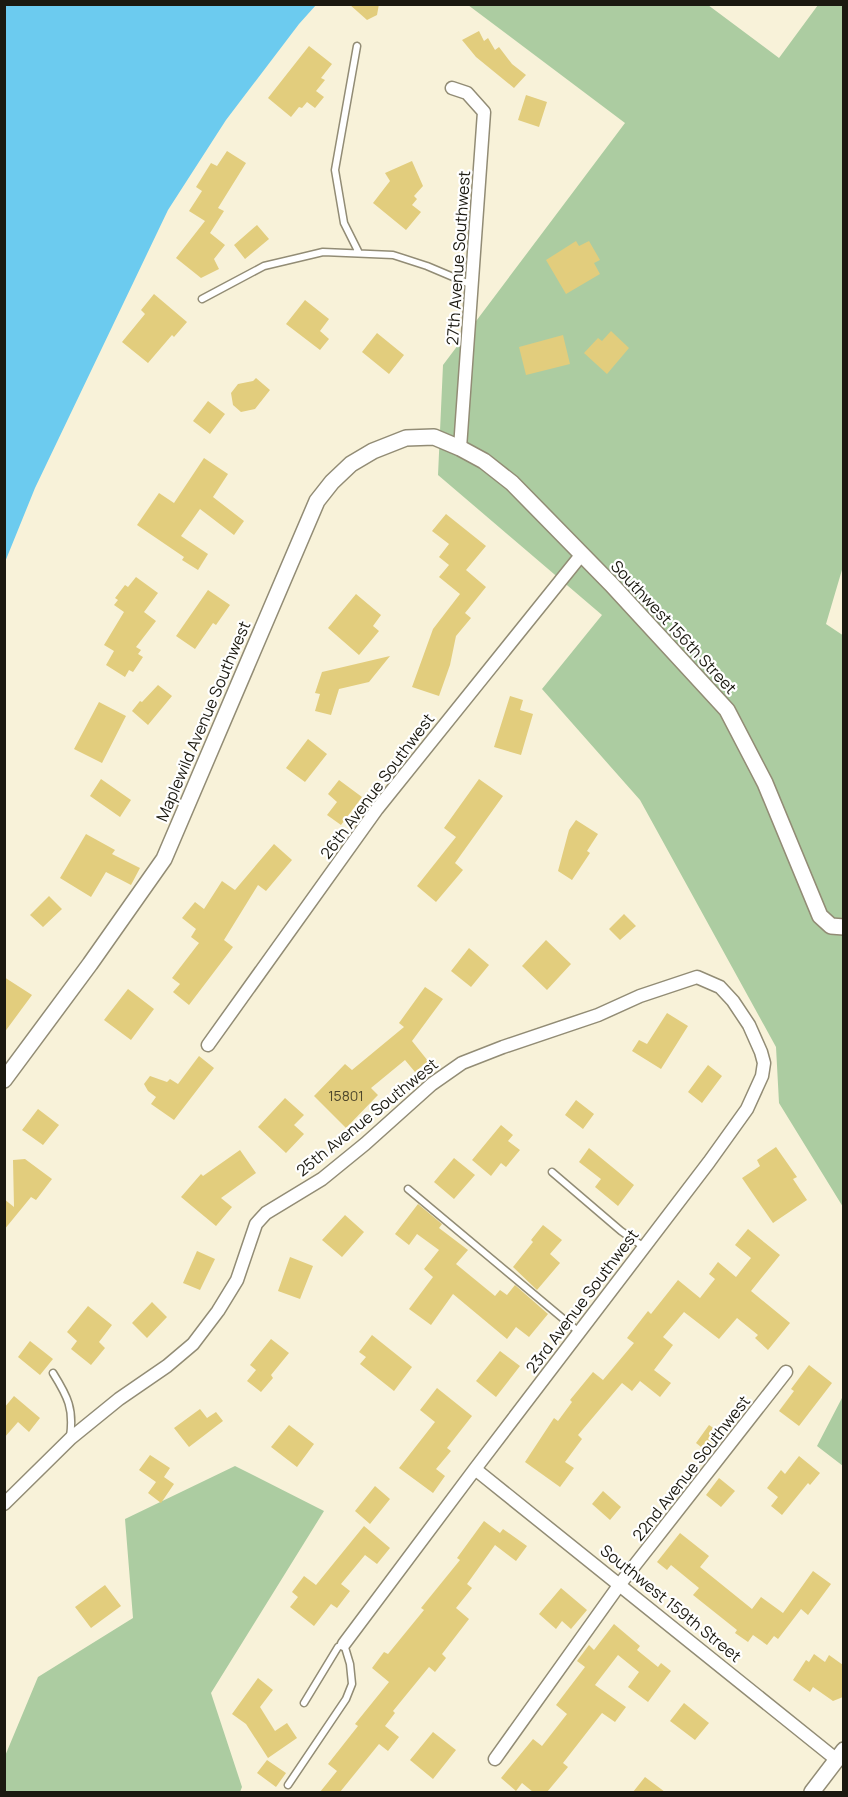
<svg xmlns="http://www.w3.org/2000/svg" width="848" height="1797" viewBox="0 0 848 1797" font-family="Manrope,sans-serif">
<rect width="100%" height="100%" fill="#f8f2d9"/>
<!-- green -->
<path fill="#accca1" d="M468,5H708L779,58L818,5H843L844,563L826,624L844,636L843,1207L779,1103L776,1047L640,800L542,689L602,615L438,475L443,365L625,123Z
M843,1396V1466L817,1446Z
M235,1466L324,1511L211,1693L242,1787L240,1792H5V1756L38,1677L133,1618L125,1519Z"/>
<!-- water -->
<path fill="#6ccbef" d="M5,4L316,5L299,24L226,120L168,210L35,488L5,562Z"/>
<!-- building -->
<path fill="#e2cd7d" d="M349,4H379L377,15L367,20Z
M479,31L484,41L488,38L495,50L499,47L512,64L526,75L514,88L476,57L462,40Z
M309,46L332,64L321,78L325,80L316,91L324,97L315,108L307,102L302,108L299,107L291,117L268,98Z
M526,95L547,102L539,127L518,120Z
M227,151L246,163L218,208L224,211L210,233L225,245L214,259L219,269L201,278L176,258L205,221L189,211L202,191L196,187L211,163L217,166Z
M412,161L423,186L414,196L417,199L412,205L421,212L406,230L373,203L390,181L385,173Z
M257,225L269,239L245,259L234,245Z
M576,241L579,246L589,241L600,260L594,263L600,274L566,294L546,260Z
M154,294L187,322L174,337L172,335L148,363L122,342L145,314L141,310Z
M305,300L329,319L320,331L329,339L320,350L286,324Z
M611,331L629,348L607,374L584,353L598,338L602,341Z
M377,333L404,355L389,374L362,352Z
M563,335L570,364L526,375L519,347Z
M256,378L270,390L255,409L241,412L233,405L231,393L238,384L253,381Z
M208,401L225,414L210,434L193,421Z
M204,458L228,474L213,497L244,521L234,535L200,509L181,536L208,554L198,570L182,560L184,557L137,525L159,493L174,503Z
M446,514L486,546L466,570L486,587L465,613L471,618L456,636L450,665L439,696L412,687L433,629L460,594L439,577L449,565L439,557L449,544L432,531Z
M136,577L158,593L144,612L156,621L136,647L141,650L138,654L143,657L133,672L129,670L125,677L106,665L114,651L104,645L124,612L114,605L118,600L115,598L125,585L128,587Z
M208,590L230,605L216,625L213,623L195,649L176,636Z
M356,594L381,615L373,626L379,631L359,655L328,628Z
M390,656L369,682L339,689L331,715L315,711L320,694L315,693L322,672Z
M158,685L172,696L148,725L132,711L140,701L142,702Z
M510,696L523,700L520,710L533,714L521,755L494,747Z
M99,702L126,716L102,763L74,749Z
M308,739L327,754L305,782L286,768Z
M101,779L131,800L120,817L90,796Z
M479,779L503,796L455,863L463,870L436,902L417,886L456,837L444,828Z
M339,780L362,797L341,825L327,815L337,802L328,794Z
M576,820L598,834L587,851L590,853L572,880L558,871L569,830Z
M86,834L115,850L112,854L140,868L131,885L106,872L91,897L60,878Z
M274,844L292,860L266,891L258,885L224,940L233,947L189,1005L173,992L180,984L172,978L199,943L191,937L196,929L182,918L195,902L204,909L222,881L235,890Z
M49,896L62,909L43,927L30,915Z
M624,914L636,926L620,940L609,929Z
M546,940L571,964L547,990L522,966Z
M469,948L489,965L471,987L451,971Z
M4,977L32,995L4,1033Z
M425,987L443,999L412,1041L428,1061L415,1072L405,1060L371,1088L378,1095L346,1128L314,1096L345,1064L352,1070L404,1027L399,1023Z
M128,989L154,1009L131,1040L104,1020Z
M667,1013L688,1026L661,1069L632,1051L639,1040L647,1044Z
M199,1056L214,1068L174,1120L151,1104L156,1097L148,1091L144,1084L150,1076L167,1082L170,1079L178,1084Z
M708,1065L722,1076L702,1103L688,1092Z
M285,1098L304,1115L294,1125L304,1134L286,1153L258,1127Z
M576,1100L594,1114L583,1129L565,1115Z
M38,1109L59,1125L43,1145L22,1130Z
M501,1125L513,1135L508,1141L520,1150L506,1167L501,1163L491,1176L472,1160Z
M776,1147L797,1177L793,1179L807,1200L773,1223L742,1178L760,1166L757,1160Z
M589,1148L634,1185L618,1206L595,1187L601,1179L579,1162Z
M240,1150L256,1173L221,1198L232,1207L216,1226L181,1197L201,1174L203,1176Z
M454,1158L475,1175L454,1199L434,1182Z
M25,1159L52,1179L36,1200L31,1197L4,1230V1199L14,1207L13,1160Z
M418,1204L442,1224L439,1228L468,1250L456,1264L495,1296L500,1290L507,1295L515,1285L548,1314L529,1337L516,1327L507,1339L453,1294L431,1325L409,1309L433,1277L424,1269L439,1250L417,1234L409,1245L395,1234Z
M345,1215L364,1232L342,1257L322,1240Z
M543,1225L562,1240L550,1254L560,1263L537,1290L513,1267L533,1242L531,1240Z
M748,1229L780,1255L751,1291L790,1323L768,1350L755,1338L758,1335L737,1318L719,1339L684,1312L663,1337L673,1345L654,1370L671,1383L660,1397L640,1381L632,1391L622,1383L578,1435L582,1439L565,1462L574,1468L560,1487L525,1462L554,1418L558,1421L572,1402L570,1400L593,1372L603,1380L634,1343L627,1338L648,1311L651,1314L678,1280L700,1298L715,1279L709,1274L718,1262L736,1277L751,1258L735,1245Z
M197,1251L215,1259L200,1290L183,1283Z
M290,1257L313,1266L300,1299L278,1291Z
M152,1302L167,1317L147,1338L132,1323Z
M88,1306L112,1325L99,1342L105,1348L91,1365L71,1349L77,1341L67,1332Z
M372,1335L412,1367L394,1391L360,1364L366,1357L359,1352Z
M271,1339L289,1353L271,1375L273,1378L261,1392L247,1381L256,1370L250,1365Z
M30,1341L53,1359L40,1375L18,1357Z
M500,1351L520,1366L496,1397L476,1381Z
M809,1365L832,1383L799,1426L779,1411L794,1391L791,1389Z
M437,1388L472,1416L447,1448L451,1451L436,1469L445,1476L433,1493L399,1468L435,1422L420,1410Z
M14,1396L40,1418L29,1432L18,1422L4,1438V1408Z
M200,1409L207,1418L216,1412L223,1421L189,1447L174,1428Z
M289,1425L314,1444L297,1467L271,1447Z
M709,1425L724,1435L710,1454L696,1443Z
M150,1455L170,1468L164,1477L174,1484L161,1503L148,1493L156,1482L139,1470Z
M799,1456L820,1473L810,1485L808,1483L782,1515L771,1506L778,1497L767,1488L781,1470L785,1474Z
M719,1478L735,1491L721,1507L706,1495Z
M375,1486L390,1499L370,1524L355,1511Z
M603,1491L621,1507L610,1520L592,1504Z
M484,1521L500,1533L503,1529L527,1546L516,1561L495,1545L467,1584L472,1588L456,1608L469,1619L442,1654L446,1658L435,1672L429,1667L393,1711L395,1713L385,1726L399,1737L388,1751L379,1744L340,1792H320L337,1771L328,1764L358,1726L355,1724L389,1682L372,1668L384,1652L388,1654L424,1610L421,1608L460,1560L457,1558Z
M364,1526L390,1548L377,1564L365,1555L341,1584L350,1591L337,1608L331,1604L314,1626L290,1607L298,1597L292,1592L304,1576L316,1585Z
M680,1533L709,1556L700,1567L752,1609L761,1597L783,1613L813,1571L831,1584L808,1615L801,1609L778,1639L774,1636L767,1645L753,1635L748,1642L735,1633L737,1630L693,1595L699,1588L671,1565L667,1570L657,1562Z
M105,1585L121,1606L91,1628L75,1607Z
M561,1588L587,1610L571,1629L562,1621L556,1629L539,1614Z
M614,1624L640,1646L637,1650L658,1667L661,1663L671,1671L648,1702L628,1687L639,1672L618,1655L595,1685L626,1707L615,1722L602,1713L563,1763L568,1767L547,1792H533L522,1783L516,1791L501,1778L533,1739L542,1746L567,1714L556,1705L585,1667L577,1661L589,1645L594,1650Z
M814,1654L825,1662L829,1655L843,1665V1697L833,1701L813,1687L810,1692L793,1680L806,1660L809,1662Z
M258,1678L273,1690L260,1707L275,1731L287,1723L297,1738L268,1758L246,1724L232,1714Z
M684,1703L709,1723L695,1740L670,1721Z
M433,1732L456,1750L433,1779L410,1760Z
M267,1760L286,1773L276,1787L257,1773Z
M645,1777L665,1792H633Z"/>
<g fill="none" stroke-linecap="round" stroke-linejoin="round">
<defs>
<path id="service" d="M357,46L335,170L344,223L359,253
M202,299L264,266L323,252L393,255L427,266L472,285
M552,1172L621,1231L644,1247
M408,1189L579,1332
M53,1373C68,1397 74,1409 70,1437
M288,1785L346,1699L352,1684L350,1664L344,1644L338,1647L304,1703"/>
<path id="minor" d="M452,88L467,93L484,112L460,448
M208,1045L377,809L582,554
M475,1469L837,1760
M4,1504L71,1438L119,1399L167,1366L193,1344L218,1311L237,1280L256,1224L266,1213L322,1179L365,1144L432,1084L462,1063L503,1047L598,1015L640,996L697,977L720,987L733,1001L749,1025L761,1052L764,1063L762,1076L747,1109L709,1162L475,1469L344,1644
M495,1759L620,1584L786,1372"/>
<path id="tertiary" d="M4,1080L90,964L164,859L317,501L332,482L351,464L373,451L406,438L434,437L460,448L484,461L512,483L611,584L727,710L765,783L820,916L831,926L844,927
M812,1792L844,1750"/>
</defs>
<!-- service casing -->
<use href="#service" stroke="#928c75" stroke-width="9"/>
<!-- minor casing -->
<use href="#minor" stroke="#928c75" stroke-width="15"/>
<!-- tertiary casing -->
<use href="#tertiary" stroke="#928c75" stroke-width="18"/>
<!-- service -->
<use href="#service" stroke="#fff" stroke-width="6"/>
<!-- minor -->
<use href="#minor" stroke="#fff" stroke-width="12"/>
<!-- tertiary -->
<use href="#tertiary" stroke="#fff" stroke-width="15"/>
</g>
<g text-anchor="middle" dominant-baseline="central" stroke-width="4.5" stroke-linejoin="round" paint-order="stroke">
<!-- number labels -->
<g font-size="14" fill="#4d462b">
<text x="346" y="1095">15801</text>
</g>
<!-- street labels -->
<g font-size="16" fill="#1b1910" stroke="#fff">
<text transform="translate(458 258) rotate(-86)">27th Avenue Southwest</text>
<text transform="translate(674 627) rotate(47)">Southwest 156th Street</text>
<text transform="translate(203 721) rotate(-67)">Maplewild Avenue Southwest</text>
<text transform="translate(377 786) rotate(-53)">26th Avenue Southwest</text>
<text transform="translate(367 1117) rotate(-39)">25th Avenue Southwest</text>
<text transform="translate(582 1301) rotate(-53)">23rd Avenue Southwest</text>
<text transform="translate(691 1468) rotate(-52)">22nd Avenue Southwest</text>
<text transform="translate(671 1603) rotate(39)">Southwest 159th Street</text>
</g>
</g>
<!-- border -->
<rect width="848" height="1797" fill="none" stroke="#1b1910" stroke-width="12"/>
</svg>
